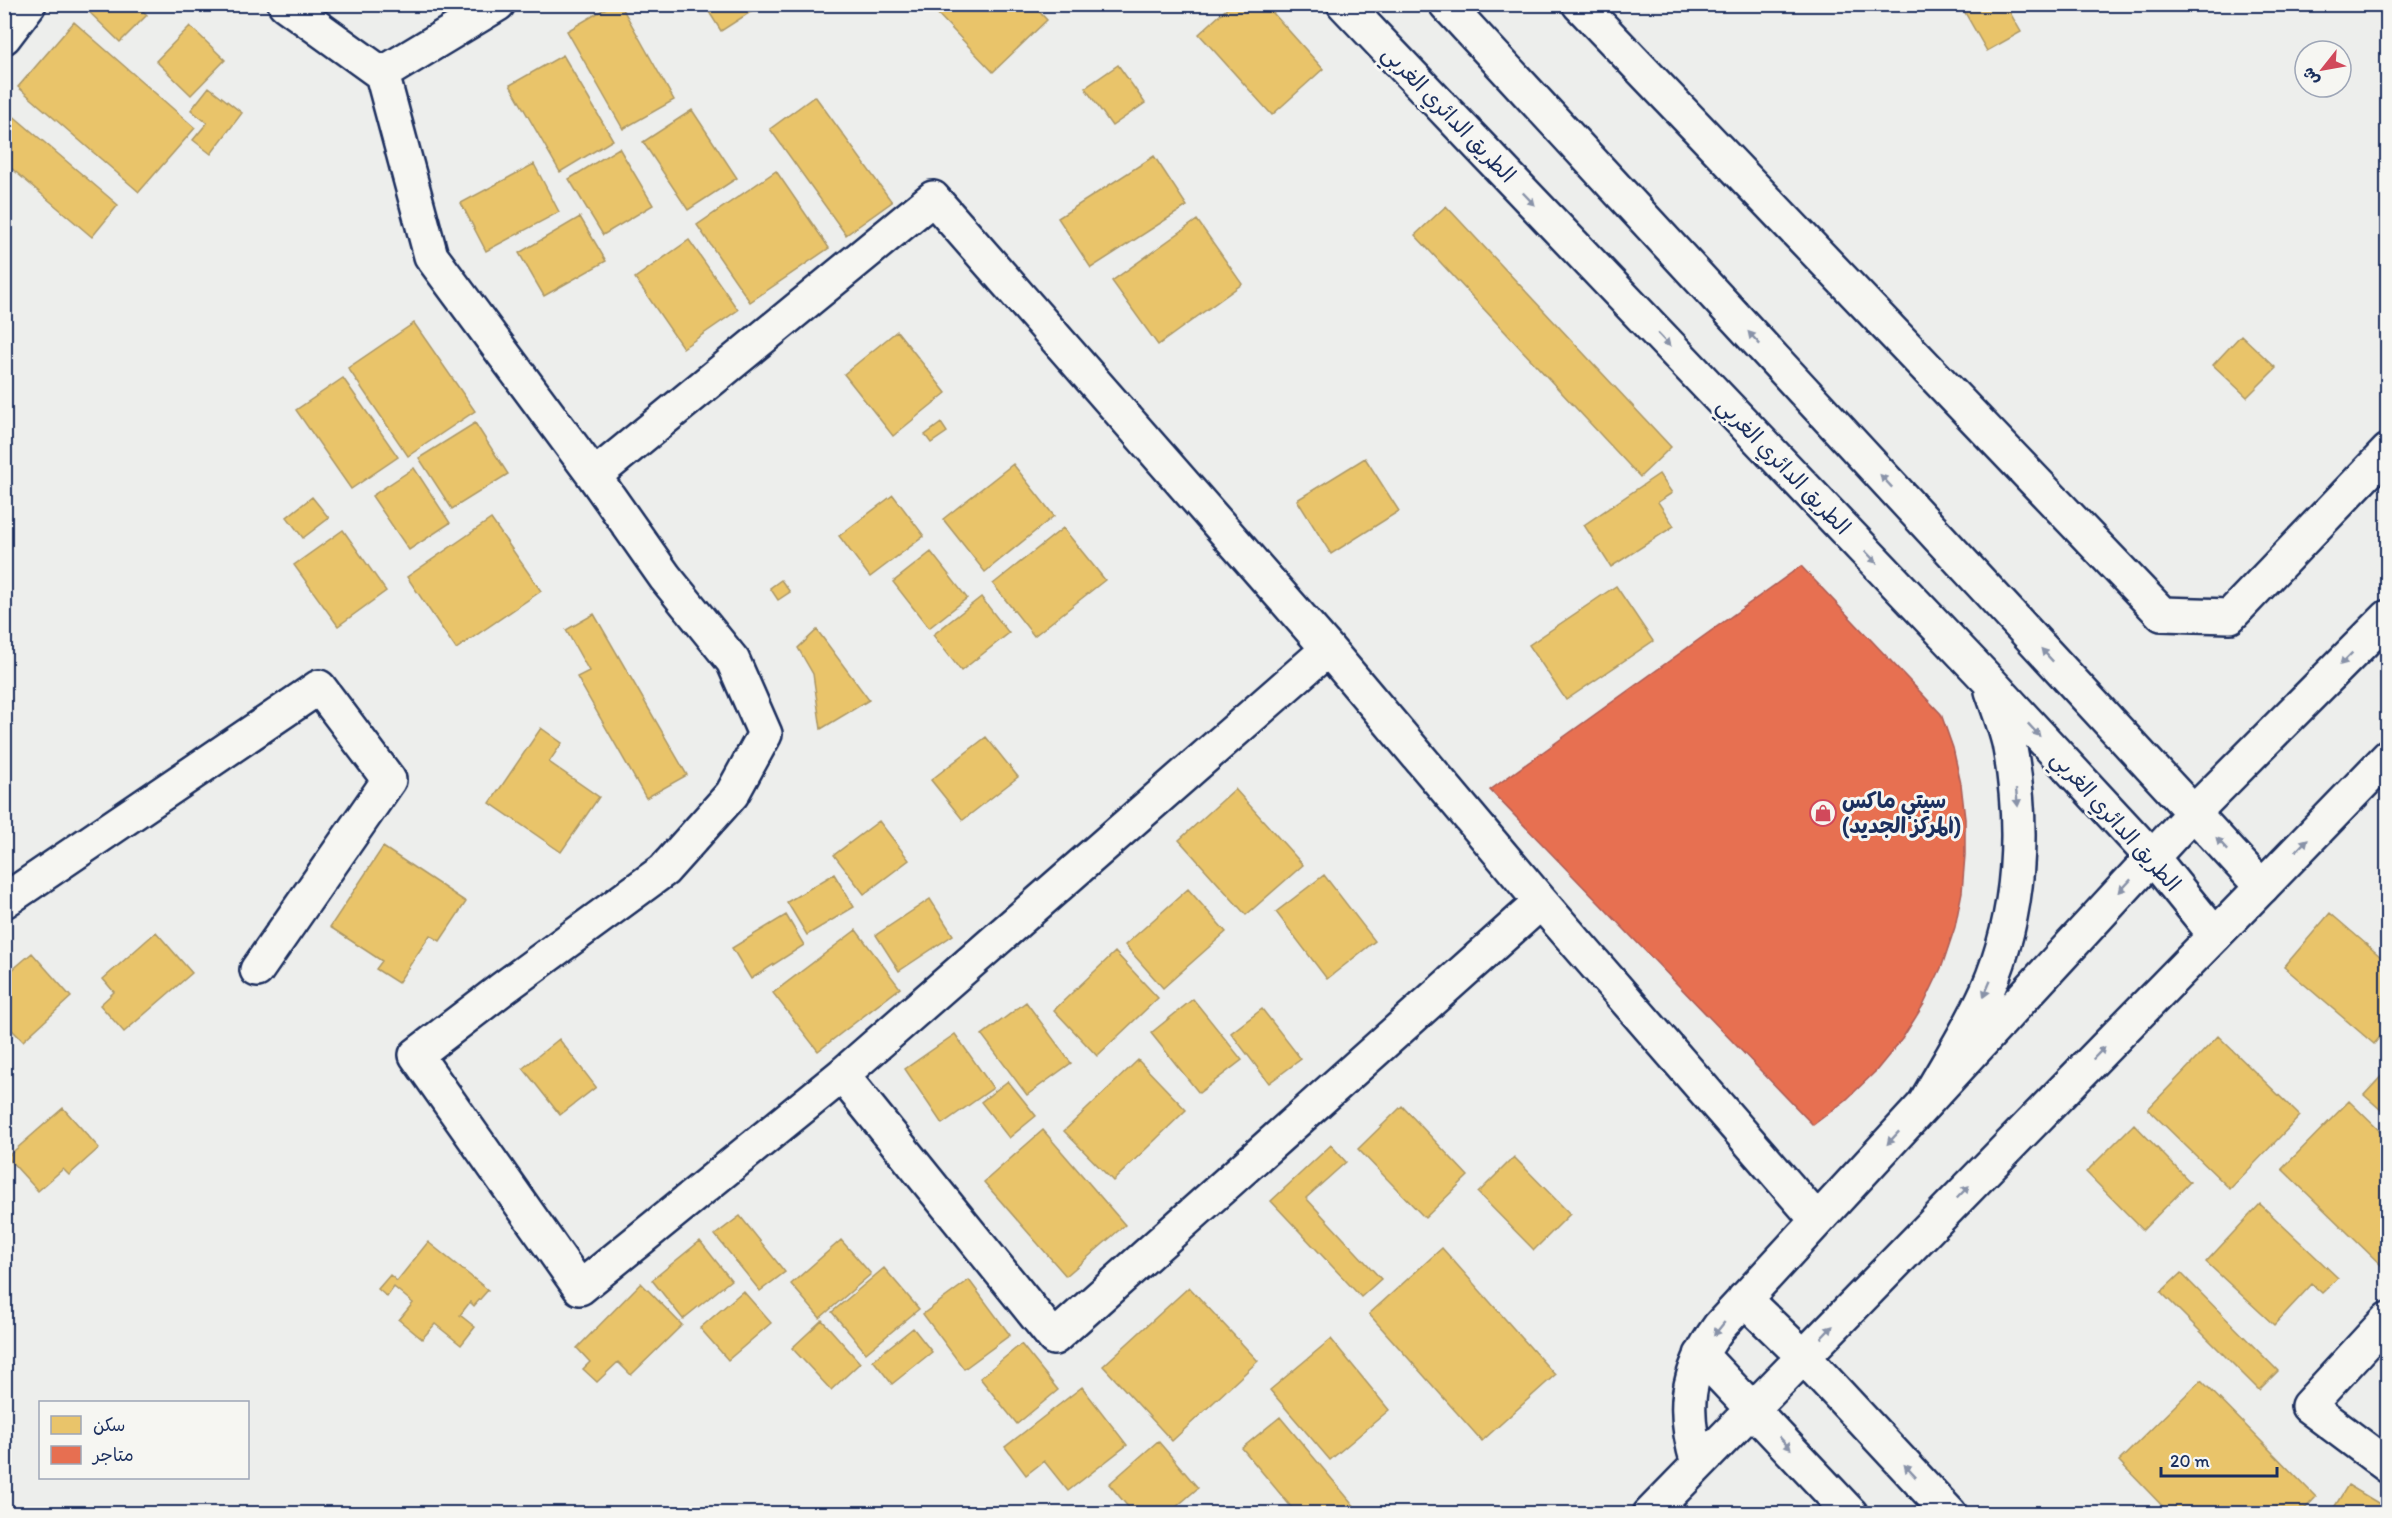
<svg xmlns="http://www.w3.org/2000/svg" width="2392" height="1518" viewBox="0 0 2392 1518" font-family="Itim,'Playpen Sans Arabic',sans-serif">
<rect width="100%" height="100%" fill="#edeeec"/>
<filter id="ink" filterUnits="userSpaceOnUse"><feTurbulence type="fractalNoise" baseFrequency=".0167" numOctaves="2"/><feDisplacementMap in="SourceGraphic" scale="12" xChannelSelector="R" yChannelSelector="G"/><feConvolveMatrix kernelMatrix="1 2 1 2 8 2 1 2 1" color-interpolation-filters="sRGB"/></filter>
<g filter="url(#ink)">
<!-- homes -->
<path fill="#e9c46a" stroke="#ab9766" stroke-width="1.5" d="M86,4H136L147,15L120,42L84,7Z
M613,4H620L674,100L623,129L567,31Z
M704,4H763L721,31Z
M939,4H1032L1047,20L993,72L934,10Z
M1232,4H1265L1323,69L1272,115L1199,34Z
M1972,4H2005L2021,32L1987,51L1963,9Z
M74,22L195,128L139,192L18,87Z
M190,26L225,60L191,95L156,61Z
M563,55L613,140L560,172L510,85Z
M1118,65L1145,103L1112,126L1085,88Z
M209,87L242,113L211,154L193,140L207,123L191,110Z
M815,96L892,202L846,235L770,129Z
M4,108L118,205L92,237L4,162Z
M692,110L737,178L688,210L643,142Z
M619,148L653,205L603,235L569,179Z
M1154,156L1187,206L1091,268L1058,218Z
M534,164L559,212L486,251L461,203Z
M776,171L829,248L750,302L697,225Z
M1446,206L1671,447L1640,477L1415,235Z
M580,217L606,261L544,296L519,253Z
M1197,220L1242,284L1158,345L1112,281Z
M689,240L738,310L683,348L635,278Z
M414,323L475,411L408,456L348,368Z
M897,331L946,393L893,436L844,374Z
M2241,335L2276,368L2247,397L2213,365Z
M343,378L398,457L351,489L296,410Z
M475,423L508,474L452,509L419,458Z
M941,423L947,432L931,443L925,435Z
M1365,458L1399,511L1331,554L1297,500Z
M1013,464L1054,516L985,572L943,519Z
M414,468L450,523L409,550L372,496Z
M1659,474L1672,493L1658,502L1674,526L1611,567L1584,525Z
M893,495L924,536L870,577L839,536Z
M312,497L329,518L303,538L287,517Z
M491,519L541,591L456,649L407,577Z
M1063,528L1105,580L1034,636L993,584Z
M343,530L386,591L338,626L294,565Z
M931,552L967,598L929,628L893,582Z
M781,580L790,592L778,600L770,588Z
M1616,586L1653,641L1566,700L1529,645Z
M981,597L1009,633L961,671L933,635Z
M594,614L687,775L646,798L577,677L589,671L566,630Z
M817,630L869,700L821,729L813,674L798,648Z
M541,728L562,743L549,762L599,797L561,852L490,803Z
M986,737L1018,777L963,820L931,780Z
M1235,789L1303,865L1246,915L1179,840Z
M879,821L909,860L864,894L834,855Z
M383,847L466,902L440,941L430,935L398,983L376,969L382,961L330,927Z
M834,874L854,907L807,935L787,902Z
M1324,875L1375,941L1327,979L1276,912Z
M1188,889L1226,932L1163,988L1125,945Z
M930,899L953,935L899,971L876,935Z
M2330,913L2388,963V1027L2374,1044L2284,967Z
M786,915L804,945L751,979L732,948Z
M856,930L900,988L818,1051L773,993Z
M156,932L192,973L124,1032L100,1005L114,992L103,979Z
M1115,952L1158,998L1097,1056L1054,1010Z
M32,953L71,997L23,1041L6,1024L4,1025V977Z
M1193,999L1242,1060L1199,1093L1151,1033Z
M1026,1002L1071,1063L1027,1095L982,1035Z
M1262,1009L1301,1059L1269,1083L1231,1033Z
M955,1034L993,1088L942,1124L905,1069Z
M2218,1036L2300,1116L2230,1189L2148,1109Z
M559,1039L596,1087L560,1115L523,1068Z
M1138,1060L1186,1110L1113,1181L1064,1131Z
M2388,1069V1116L2364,1095Z
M1008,1081L1036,1116L1009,1138L981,1102Z
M2349,1101L2388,1139V1264L2384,1268L2282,1169Z
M1402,1106L1468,1176L1425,1218L1358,1149Z
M63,1108L99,1148L69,1175L63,1169L38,1191L7,1157Z
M2134,1124L2190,1182L2143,1230L2086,1172Z
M1043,1130L1125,1225L1066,1276L984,1182Z
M1331,1145L1346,1162L1306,1198L1381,1279L1361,1297L1271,1201Z
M1514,1157L1570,1214L1534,1250L1478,1193Z
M2260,1204L2338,1278L2322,1293L2312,1284L2274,1325L2206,1262Z
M740,1216L785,1272L760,1291L715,1235Z
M841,1240L871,1274L820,1318L791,1284Z
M700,1241L731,1280L683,1319L652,1280Z
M428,1242L488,1290L474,1306L470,1302L460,1315L475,1327L461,1345L435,1324L422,1339L399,1320L413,1303L394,1287L387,1297L378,1289L390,1275L397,1281Z
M1442,1248L1555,1375L1482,1441L1369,1314Z
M884,1268L919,1309L866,1353L832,1312Z
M2181,1273L2278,1371L2259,1390L2161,1292Z
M969,1280L1010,1335L964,1369L923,1314Z
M641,1283L682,1325L631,1375L618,1362L597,1382L583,1369L590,1362L577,1348Z
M1189,1287L1258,1361L1172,1441L1103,1366Z
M743,1291L771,1323L728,1360L700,1328Z
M822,1320L860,1363L831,1390L792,1348Z
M913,1328L932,1352L892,1384L873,1360Z
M1331,1339L1389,1410L1330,1460L1270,1390Z
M1021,1344L1058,1390L1017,1424L980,1378Z
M2201,1380L2316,1497L2300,1514H2170L2119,1461Z
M1082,1387L1127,1445L1068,1491L1044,1461L1026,1475L1005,1447Z
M1280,1417L1361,1514H1297L1242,1448Z
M1158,1441L1198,1488L1168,1514H1134L1109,1484Z
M2348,1485L2388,1509V1514H2330Z"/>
<!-- shops -->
<path fill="#e76f51" stroke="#aa5c55" stroke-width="1.5" d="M1801,566L1941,714L1953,748L1961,784L1965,819V855L1962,892L1955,927L1942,966L1924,1004L1902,1039L1876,1071L1846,1100L1813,1125L1490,790Z"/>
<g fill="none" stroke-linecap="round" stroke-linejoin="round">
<defs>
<path id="minor" d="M285,4L382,74L498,4
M1579,4L2162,614L2230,616L2388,451
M4,37L29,4
M382,74L431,256L594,476L933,198L1328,649L1541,902L1817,1220
M594,476L665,577L733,661L765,734L732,794L664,870L502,989L416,1055L580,1288L842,1075L1328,649
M4,901L319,687L389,780L257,970
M842,1075L1054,1338L1541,902
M1744,1299L1803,1356L1950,1514
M2388,1319L2308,1406L2388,1466
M1701,1355L1851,1514
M1698,1464C1682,1411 1685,1373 1719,1327L2193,813
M1650,1514L2262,887"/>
<path id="major" d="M1344,4L1989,681L2152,857L2215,935
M1446,4L2262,887L2388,757
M2193,813L2388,617
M1925,1103C1946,1066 1970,1029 1987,991C2021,913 2025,826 2009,743C2005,726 1998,708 1992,691"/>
</defs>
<!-- minor casing -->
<use href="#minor" stroke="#1b2f5e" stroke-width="38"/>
<!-- major casing -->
<use href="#major" stroke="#1b2f5e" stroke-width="38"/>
<!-- minor -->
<use href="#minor" stroke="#f6f6f2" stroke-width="33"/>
<!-- major -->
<use href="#major" stroke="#f6f6f2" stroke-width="33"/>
</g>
<!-- one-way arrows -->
<defs><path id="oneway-solid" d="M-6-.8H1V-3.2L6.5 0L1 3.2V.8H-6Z" transform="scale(1.5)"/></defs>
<g fill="#8892a8">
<use href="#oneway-solid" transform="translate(1529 199) rotate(46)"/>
<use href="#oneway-solid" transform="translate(1754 338) rotate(-133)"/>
<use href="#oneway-solid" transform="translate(1664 340) rotate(46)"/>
<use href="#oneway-solid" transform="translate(1886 481) rotate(-133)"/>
<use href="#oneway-solid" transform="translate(1871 557) rotate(46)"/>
<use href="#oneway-solid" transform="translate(2047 655) rotate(-133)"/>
<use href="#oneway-solid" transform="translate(2346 659) rotate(135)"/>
<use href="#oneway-solid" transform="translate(2034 730) rotate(47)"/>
<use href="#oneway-solid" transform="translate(2017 798) rotate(83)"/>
<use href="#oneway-solid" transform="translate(2222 844) rotate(-133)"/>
<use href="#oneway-solid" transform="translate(2302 845) rotate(-46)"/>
<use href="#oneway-solid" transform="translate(2125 886) rotate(133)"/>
<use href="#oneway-solid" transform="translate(1987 989) rotate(113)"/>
<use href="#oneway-solid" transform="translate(2099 1053) rotate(-46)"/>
<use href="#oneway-solid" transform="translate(1893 1138) rotate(133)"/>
<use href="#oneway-solid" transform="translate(1963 1192) rotate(-46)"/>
<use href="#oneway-solid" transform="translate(1719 1329) rotate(129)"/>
<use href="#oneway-solid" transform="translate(1827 1332) rotate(-46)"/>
<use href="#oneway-solid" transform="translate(1785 1443) rotate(47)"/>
<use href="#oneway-solid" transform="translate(1910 1471) rotate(-133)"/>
</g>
</g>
<!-- icons -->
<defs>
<symbol id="shop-ring" viewBox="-11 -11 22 22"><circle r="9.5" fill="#f6f6f2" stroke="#d1495b" stroke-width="1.5"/><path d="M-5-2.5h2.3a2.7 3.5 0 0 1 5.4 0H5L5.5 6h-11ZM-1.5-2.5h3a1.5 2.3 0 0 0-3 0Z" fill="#d1495b"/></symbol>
</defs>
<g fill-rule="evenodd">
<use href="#shop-ring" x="1808" y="798" width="30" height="30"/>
</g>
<g text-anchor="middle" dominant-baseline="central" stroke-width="6" stroke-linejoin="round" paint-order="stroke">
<!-- street labels -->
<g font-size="22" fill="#1b2f5e" stroke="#f6f6f2">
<text transform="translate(1449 114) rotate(46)">الطريق الدائري الغربي</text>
<text transform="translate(1784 466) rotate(46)">الطريق الدائري الغربي</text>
<text transform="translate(2116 821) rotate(48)">الطريق الدائري الغربي</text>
</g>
<!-- poi labels -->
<g font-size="22" font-weight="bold" fill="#1b2f5e" stroke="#f6f6f2" text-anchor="start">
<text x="1842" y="800">سيتي ماكس<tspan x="1842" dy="25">(المركز الجديد)</tspan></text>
</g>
</g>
<!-- margin -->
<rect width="2392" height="1518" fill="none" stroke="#f6f6f2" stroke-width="24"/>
<rect x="12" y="12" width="2368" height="1494" fill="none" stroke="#1b2f5e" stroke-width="2" filter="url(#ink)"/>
<!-- legend -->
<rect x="39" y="1401" width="210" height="78" fill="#f6f6f2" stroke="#9ea6b7" stroke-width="1.5"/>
<rect x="51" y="1416" width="30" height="18" fill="#e9c46a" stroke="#9ea6b7" stroke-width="1.5"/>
<text x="93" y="1431" font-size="18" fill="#1b2f5e">سكن</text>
<rect x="51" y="1446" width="30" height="18" fill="#e76f51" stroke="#9ea6b7" stroke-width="1.5"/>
<text x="93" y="1461" font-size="18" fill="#1b2f5e">متاجر</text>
<!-- north arrow -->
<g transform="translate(2323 69) rotate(239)"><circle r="28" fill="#f6f6f2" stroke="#9ea6b7" stroke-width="1.5"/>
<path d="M0-4.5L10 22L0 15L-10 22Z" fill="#d1495b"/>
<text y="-9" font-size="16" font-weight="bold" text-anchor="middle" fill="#1b2f5e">ش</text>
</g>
<!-- scale -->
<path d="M2161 1467v9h116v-9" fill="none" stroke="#1b2f5e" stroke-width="3"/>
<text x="2170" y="1467" font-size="18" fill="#1b2f5e" stroke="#f6f6f2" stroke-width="4.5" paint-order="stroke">20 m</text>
</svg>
